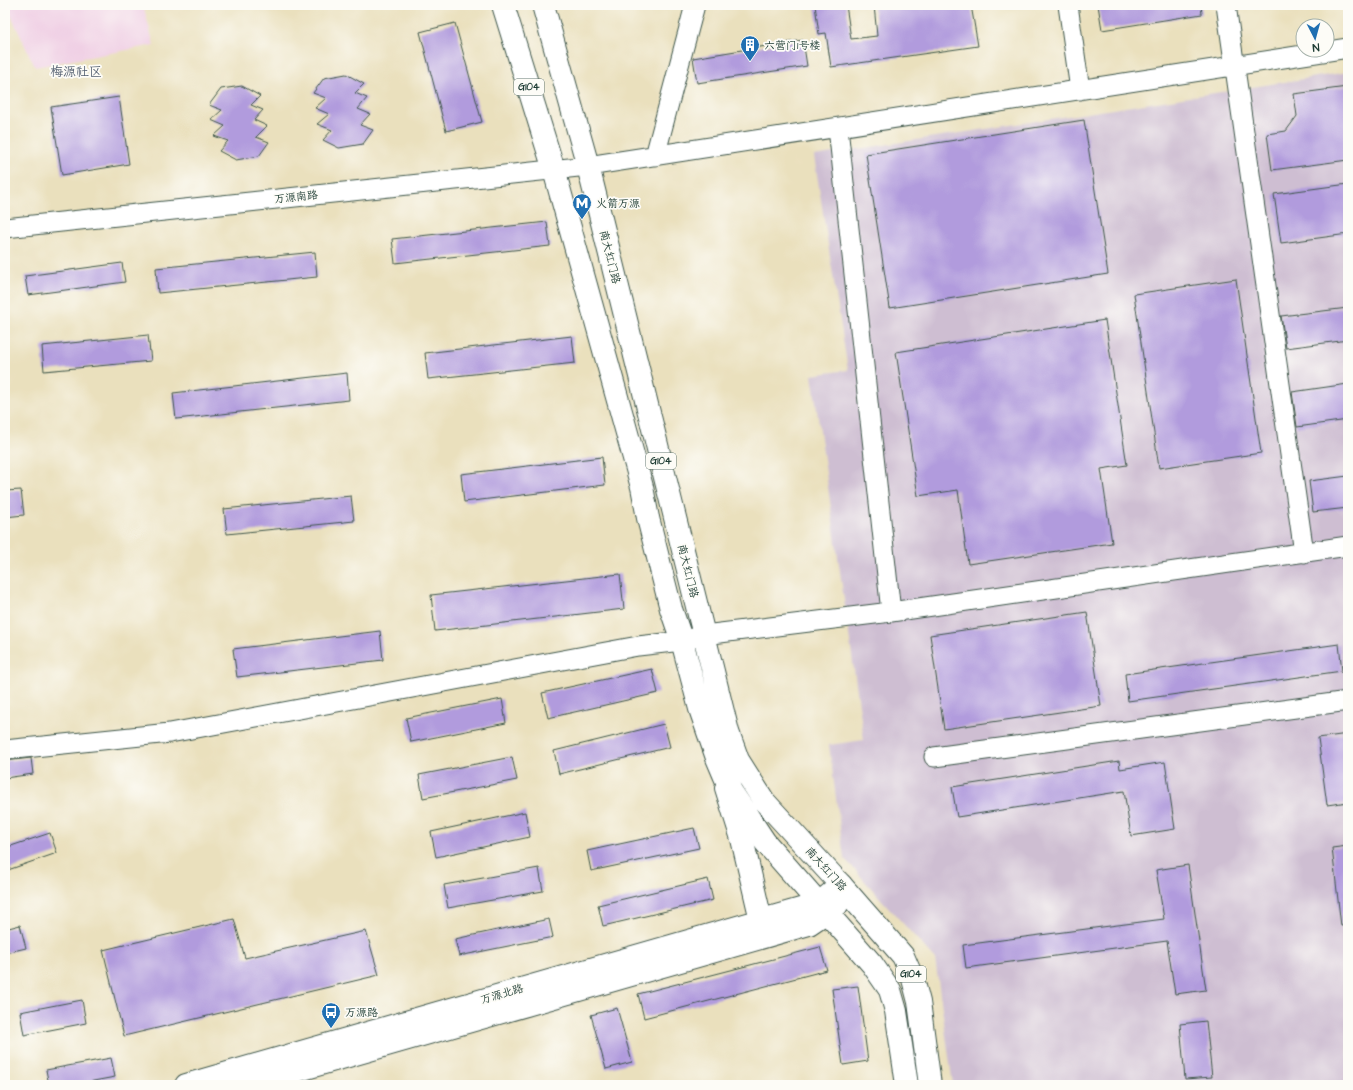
<svg xmlns="http://www.w3.org/2000/svg" width="1353" height="1090" viewBox="0 0 1353 1090" font-family="'Architects Daughter','LXGW WenKai TC',sans-serif">
<rect width="100%" height="100%" fill="#fdfcf7"/>
<filter id="ink" filterUnits="userSpaceOnUse"><feTurbulence type="fractalNoise" baseFrequency=".025" numOctaves="2"/><feDisplacementMap in="SourceGraphic" scale="8" xChannelSelector="R" yChannelSelector="G"/><feConvolveMatrix kernelMatrix="1 2 1 2 8 2 1 2 1" color-interpolation-filters="sRGB"/></filter>
<filter id="wash" filterUnits="userSpaceOnUse"><feTurbulence type="fractalNoise" baseFrequency=".012" numOctaves="4" result="noise"/><feDisplacementMap in="SourceGraphic" scale="16" xChannelSelector="R" yChannelSelector="G"/><feGaussianBlur stdDeviation="0.9" result="paint"/><feColorMatrix in="noise" values="0 0 0 0 0 0 0 0 0 0 0 0 0 0 0 0 0 1.4 0 .05"/><feComposite in="paint" operator="in"/></filter>
<g filter="url(#wash)">
<rect width="100%" height="100%" fill="#eae0bd"/>
<!-- built -->
<path fill="#f0d0e5" d="M6,5H143L154,45L35,67Z"/>
<!-- industrial -->
<path fill="#cebed2" d="M1348,72V1085H953L935,959L844,858L829,745L864,740L812,375L848,370L814,156Z"/>
<g id="blocks">
<!-- building -->
<path fill="#b19bdd" d="M815,5H846L851,39L877,36L874,5H971L978,46L831,67L826,33L819,34Z
M1098,5H1201L1202,14L1102,30Z
M455,23L482,122L446,131L420,32Z
M803,40L807,66L697,83L693,58Z
M346,74L364,84L355,93L367,98L358,109L370,114L360,125L373,130L363,144L339,148L323,140L332,130L317,124L329,114L315,108L326,98L313,93L324,78Z
M242,86L260,96L251,105L263,110L254,120L267,126L256,137L269,142L259,156L236,160L219,151L228,141L214,136L225,126L211,120L222,110L209,105L221,89Z
M1347,87L1348,160L1272,170L1267,134L1286,131L1297,116L1294,94Z
M119,97L129,164L62,175L51,107Z
M1084,120L1108,274L890,308L866,154Z
M1348,184V234L1281,243L1274,194Z
M547,222L550,246L395,263L392,239Z
M315,252L317,277L158,293L156,268Z
M122,263L125,282L28,295L25,276Z
M1236,279L1261,453L1159,468L1134,294Z
M1348,308V340L1286,348L1281,316Z
M1105,320L1127,465L1101,469L1112,543L968,564L958,490L918,496L896,352Z
M148,335L151,361L44,371L42,346Z
M572,336L575,363L428,379L425,353Z
M347,373L349,400L176,419L173,393Z
M1348,384V420L1297,427L1292,392Z
M602,457L605,485L464,502L461,474Z
M1348,476V508L1313,512L1309,481Z
M21,490L24,515L5,517V491Z
M351,496L354,521L227,534L224,509Z
M620,574L624,609L435,631L431,595Z
M1087,612L1101,706L944,729L930,635Z
M380,631L383,660L237,677L233,649Z
M1339,644L1342,671L1128,701L1125,674Z
M652,669L658,693L548,718L542,693Z
M502,699L506,723L411,742L406,718Z
M664,724L670,747L559,774L554,751Z
M1348,734V802L1327,805L1318,738Z
M512,757L517,780L423,798L419,775Z
M31,758L33,774L5,778V761Z
M1119,761L1120,769L1165,762L1175,829L1131,836L1124,791L957,817L952,787Z
M525,812L530,837L436,857L431,832Z
M694,828L699,848L591,871L587,851Z
M50,833L57,853L5,871V848Z
M1348,846V925L1341,926L1332,848Z
M1188,865L1206,990L1175,994L1167,941L966,968L963,945L1164,919L1156,870Z
M539,868L543,891L448,908L444,885Z
M708,879L713,900L603,926L598,905Z
M234,919L245,958L366,931L379,975L124,1036L103,950Z
M549,919L553,937L459,956L455,939Z
M20,925L26,948L5,953V929Z
M820,947L827,970L644,1018L638,994Z
M858,986L868,1061L843,1065L832,989Z
M82,1000L86,1023L24,1035L20,1012Z
M617,1008L632,1062L606,1069L591,1015Z
M1206,1021L1212,1077L1185,1079L1180,1024Z
M111,1058L115,1077L72,1085H49L46,1070Z"/>
</g>
</g>
<g filter="url(#ink)">
<use href="#blocks" fill-opacity="0" stroke="#3d5549" stroke-width="1"/>
<g fill="none" stroke-linecap="round" stroke-linejoin="round">
<defs>
<path id="minor" d="M1068,5L1080,90
M1226,5L1304,553
M838,128L891,612L1348,546
M655,156L695,5
M5,228L588,166L1348,48
M5,750L170,733L638,646L682,641L704,635L891,612
M934,757L1348,701"/>
<path id="major" d="M726,788L742,839L761,920
M186,1085L818,904L841,885
M247,1085L809,924L837,905"/>
<path id="highway" d="M503,5L554,170L642,487L648,518L671,609L682,641L700,709L717,758L731,791L765,842L872,964L890,990L896,1011L907,1085
M543,5L588,166L728,732L738,760L764,801L841,885L903,956L913,979L919,1002L930,1085"/>
</defs>
<!-- minor casing -->
<use href="#minor" stroke="#3d5549" stroke-width="21"/>
<!-- major casing -->
<use href="#major" stroke="#3d5549" stroke-width="24"/>
<!-- highway casing -->
<use href="#highway" stroke="#3d5549" stroke-width="24"/>
<!-- minor -->
<use href="#minor" stroke="#fff" stroke-width="19"/>
<!-- major -->
<use href="#major" stroke="#fff" stroke-width="22"/>
<!-- highway -->
<use href="#highway" stroke="#fff" stroke-width="22"/>
</g>
</g>
<!-- icons -->
<defs>
<symbol id="building-pin" viewBox="-11 -11 22 30"><path d="M0 17L-7.5 6A9.5 9.5 0 1 1 7.5 6Z" fill="#1f6fb2" stroke="#fdfcf7"/><path d="M-4-6H4V6H1V3H-1V6H-4ZM-2.5-4.3h1.7v1.8h-1.7ZM.8-4.3h1.7v1.8H.8ZM-2.5-1h1.7V.8h-1.7ZM.8-1h1.7V.8H.8Z" fill="#fff"/></symbol>
<symbol id="metro-pin" viewBox="-11 -11 22 30"><path d="M0 17L-7.5 6A9.5 9.5 0 1 1 7.5 6Z" fill="#1f6fb2" stroke="#fdfcf7"/><path d="M-5.5 5V-5H-3L0 0L3-5H5.5V5H3V-.5L0 4L-3-.5V5Z" fill="#fff"/></symbol>
<symbol id="bus-pin" viewBox="-11 -11 22 30"><path d="M0 17L-7.5 6A9.5 9.5 0 1 1 7.5 6Z" fill="#1f6fb2" stroke="#fdfcf7"/><path d="M-5-6H5V4H4V6H2V4H-2V6H-4V4H-5ZM-3.5-4V0h7V-4ZM-3.5 1.2v1.5H-2V1.2ZM2 1.2v1.5H3.5V1.2Z" fill="#fff"/></symbol>
</defs>
<g fill-rule="evenodd">
<use href="#building-pin" x="739" y="34" width="22" height="30"/>
<use href="#metro-pin" x="571" y="192" width="22" height="30"/>
<use href="#bus-pin" x="320" y="1001" width="22" height="30"/>
</g>
<g text-anchor="middle" dominant-baseline="central" stroke-width="3.5" stroke-linejoin="round" paint-order="stroke">
<!-- shield labels -->
<g fill="#fdfcf7" stroke="#62766e" stroke-width="1">
<rect x="514" y="79" width="30" height="16" rx="3"/>
<rect x="646" y="453" width="30" height="16" rx="3"/>
<rect x="896" y="966" width="30" height="16" rx="3"/>
</g>
<g font-size="10" font-weight="bold" fill="#1f3d34">
<text x="529" y="87">G104</text>
<text x="661" y="461">G104</text>
<text x="911" y="974">G104</text>
</g>
<!-- poi labels -->
<g font-size="11" fill="#1f3d34" stroke="#fdfcf7" text-anchor="start">
<text x="764" y="45">六营门1号楼</text>
<text x="596" y="203">火箭万源</text>
<text x="345" y="1012">万源路</text>
</g>
<!-- street labels -->
<g font-size="11" fill="#1f3d34" stroke="#fdfcf7">
<text transform="translate(296 197) rotate(-6)">万源南路</text>
<text transform="translate(610 257) rotate(76)">南大红门路</text>
<text transform="translate(688 571) rotate(76)">南大红门路</text>
<text transform="translate(826 869) rotate(48)">南大红门路</text>
<text transform="translate(502 994) rotate(-16)">万源北路</text>
</g>
<!-- quarter labels -->
<g font-size="13" fill="#525e6f" stroke="#fdfcf7">
<text x="76" y="72">梅源社区</text>
</g>
</g>
<!-- margin -->
<rect width="1353" height="1090" fill="none" stroke="#fdfcf7" stroke-width="20"/>
<!-- north arrow -->
<g transform="translate(1315 38) rotate(174)"><circle r="19" fill="#fdfcf7" stroke="#a4b0a9"/>
<path d="M0-3L7 15L0 10L-7 15Z" fill="#1f6fb2"/>
<text y="-6" font-size="11" font-weight="bold" text-anchor="middle" fill="#1f3d34">N</text>
</g>
</svg>
